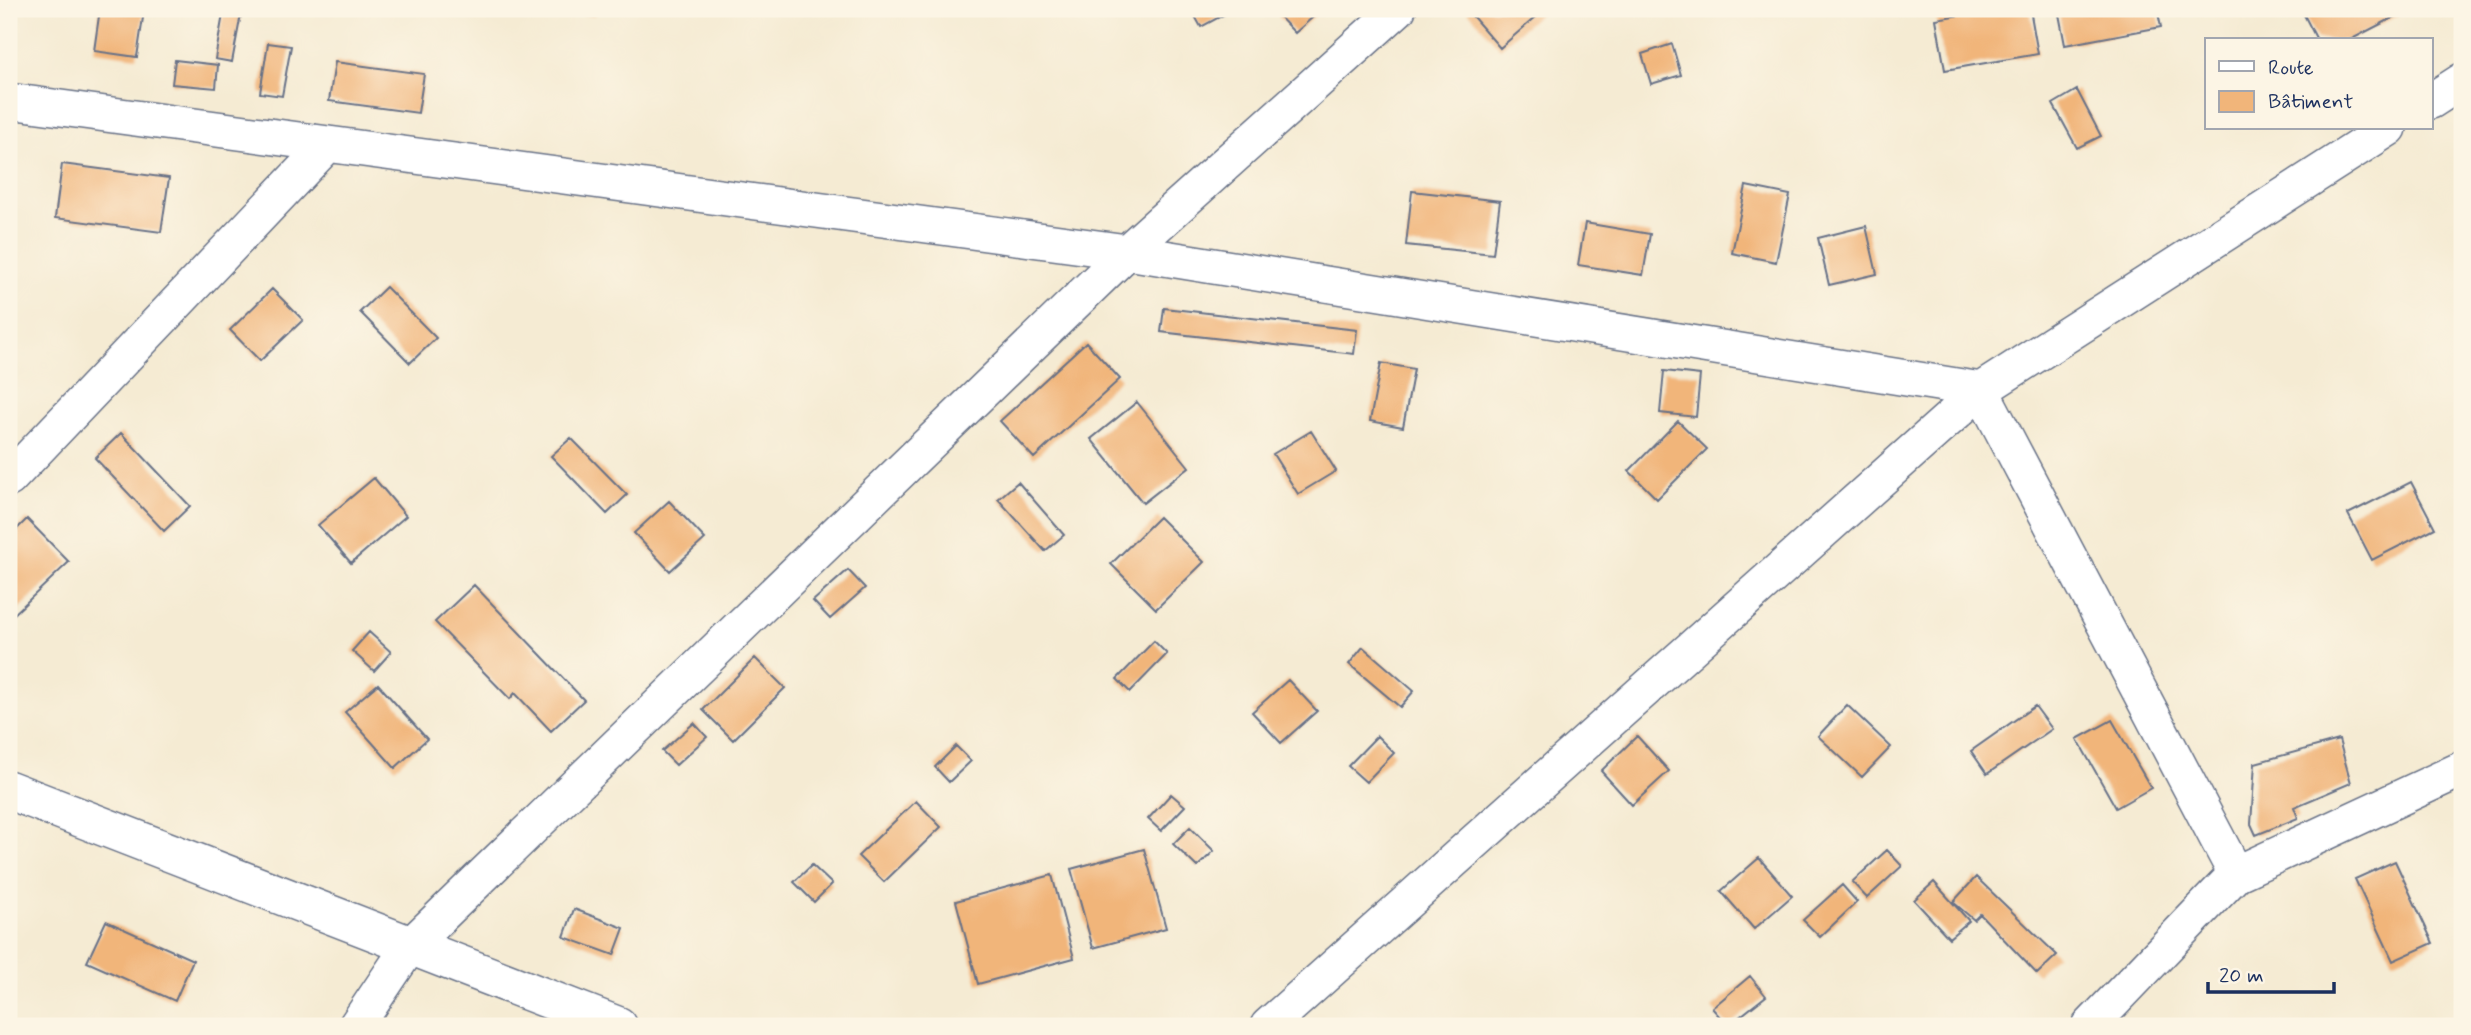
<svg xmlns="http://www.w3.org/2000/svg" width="2471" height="1035" viewBox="0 0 2471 1035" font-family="Mynerve,sans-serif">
<rect width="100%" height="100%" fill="#fcf5e5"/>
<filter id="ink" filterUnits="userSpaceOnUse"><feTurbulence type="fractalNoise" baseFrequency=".0143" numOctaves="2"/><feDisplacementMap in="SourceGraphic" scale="14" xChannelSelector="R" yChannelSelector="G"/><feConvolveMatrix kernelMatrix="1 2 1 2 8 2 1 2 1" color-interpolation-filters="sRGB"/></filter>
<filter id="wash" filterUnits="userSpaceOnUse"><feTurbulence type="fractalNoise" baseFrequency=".00686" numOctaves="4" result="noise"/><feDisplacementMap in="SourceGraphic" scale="28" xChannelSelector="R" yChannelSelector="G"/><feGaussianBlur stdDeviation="1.57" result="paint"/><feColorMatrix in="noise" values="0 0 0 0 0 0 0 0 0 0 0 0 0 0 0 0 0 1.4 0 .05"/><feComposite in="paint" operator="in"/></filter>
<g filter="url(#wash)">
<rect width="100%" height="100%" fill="#f5ebd3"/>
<g id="blocks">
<!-- building -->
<path fill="#f1b57a" d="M100,9L144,11L137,57L94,51Z
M224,9H242L232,62L215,59Z
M551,9H595L594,16Z
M1191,9H1227L1229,12L1201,27Z
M1272,9H1322L1295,33Z
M1468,9H1545L1500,48L1467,10Z
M1996,9H2030L2038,54L1945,70L1936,19Z
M2058,9H2157L2161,27L2065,45Z
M2301,9H2410L2350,40H2317Z
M268,43L291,46L282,96L260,93Z
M1672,44L1681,75L1651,84L1642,54Z
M175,60L218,65L216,88L172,84Z
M335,62L424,74L418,113L329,101Z
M2077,90L2101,136L2077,148L2053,104Z
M62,164L169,178L161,232L55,218Z
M1746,186L1790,195L1776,262L1732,253Z
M1412,191L1500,201L1493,254L1406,245Z
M1585,223L1650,234L1643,275L1578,265Z
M1866,226L1877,274L1829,285L1818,238Z
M386,287L436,338L410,363L360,312Z
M272,289L303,320L260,361L230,330Z
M1164,308L1357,330L1354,354L1161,332Z
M1086,342L1120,379L1034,458L1000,421Z
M1381,363L1414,369L1403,427L1370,421Z
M1664,371L1700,375L1696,417L1660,413Z
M1137,402L1189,467L1143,503L1091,439Z
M1678,421L1707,449L1657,499L1629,471Z
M1311,431L1336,471L1298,494L1273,454Z
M121,433L190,506L164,531L95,458Z
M571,438L627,495L607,514L551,456Z
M374,478L406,516L351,563L318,525Z
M1018,482L1064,535L1045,551L998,499Z
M2411,482L2435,528L2372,560L2348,514Z
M669,501L705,539L670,571L634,533Z
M1159,517L1204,562L1156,609L1111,564Z
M27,519L69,562L9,619V537Z
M848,570L865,588L830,619L813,601Z
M474,585L584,700L551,731L515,693L510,699L435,622Z
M369,632L391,652L374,671L352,651Z
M1154,641L1167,654L1130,692L1117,679Z
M1363,647L1414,691L1400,707L1349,664Z
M755,658L785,688L733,740L703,710Z
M1288,680L1317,711L1281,743L1252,712Z
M378,684L427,739L395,768L345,712Z
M1847,705L1891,747L1862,777L1818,736Z
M2035,706L2052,729L1987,774L1971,751Z
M2112,720L2151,788L2116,808L2077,739Z
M694,723L707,737L676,765L662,751Z
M1377,736L1394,753L1366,782L1348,766Z
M1637,736L1669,771L1632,805L1601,771Z
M2339,740L2351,783L2294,807L2298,818L2256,835L2251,824L2255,763Z
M956,746L971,761L949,782L935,767Z
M1171,794L1185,806L1161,831L1148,819Z
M916,801L941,827L884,882L858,856Z
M1190,827L1214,851L1197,867L1173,844Z
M1144,849L1166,928L1093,948L1071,869Z
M1887,850L1902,866L1867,898L1852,882Z
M1759,858L1792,896L1754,929L1721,891Z
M2395,861L2433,943L2393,961L2355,879Z
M812,865L832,884L814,902L794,882Z
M1052,875L1074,958L978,984L956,901Z
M1976,877L2057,955L2037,974L1980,914L1974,920L1953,902Z
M1934,882L1969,921L1949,938L1914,900Z
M1842,885L1857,902L1820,937L1803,920Z
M574,909L624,928L614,955L564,937Z
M106,921L193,960L175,1001L87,962Z
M1750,976L1766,996L1728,1026L1712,1008Z"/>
</g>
</g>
<g filter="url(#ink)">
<use href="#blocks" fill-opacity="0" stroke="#677187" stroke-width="2"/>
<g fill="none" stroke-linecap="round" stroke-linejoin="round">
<defs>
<path id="minor" d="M9,101L1127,252L1981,390L2236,874
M2431,101L2462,81
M9,479L328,144
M356,1026L409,947L1127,252L1398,9
M1268,1026L1981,390L2389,128
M2090,1026L2236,874L2462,769"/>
<path id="tertiary" d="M9,790L618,1026"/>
</defs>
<!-- minor casing -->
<use href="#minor" stroke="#677187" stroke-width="38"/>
<!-- tertiary casing -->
<use href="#tertiary" stroke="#677187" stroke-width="41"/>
<!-- minor -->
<use href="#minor" stroke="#fff" stroke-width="35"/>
<!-- tertiary -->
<use href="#tertiary" stroke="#fff" stroke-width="38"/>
</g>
</g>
<!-- margin -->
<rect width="2471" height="1035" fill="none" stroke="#fcf5e5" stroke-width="35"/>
<!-- legend -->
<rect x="2205" y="38" width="228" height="91" fill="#fcf5e5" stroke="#a2a6af" stroke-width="2"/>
<rect x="2219" y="61" width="35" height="10" fill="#ffffff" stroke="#a2a6af" stroke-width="2"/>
<text x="2268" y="74" font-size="21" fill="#1b2f5e">Route</text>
<rect x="2219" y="91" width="35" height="21" fill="#f1b57a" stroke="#a2a6af" stroke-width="2"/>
<text x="2268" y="108" font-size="21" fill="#1b2f5e">Bâtiment</text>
<!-- scale -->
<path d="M2208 982v10h126v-10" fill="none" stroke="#1b2f5e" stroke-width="3.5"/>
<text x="2219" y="982" font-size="21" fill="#1b2f5e" stroke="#fcf5e5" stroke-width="5" paint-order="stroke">20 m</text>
</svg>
